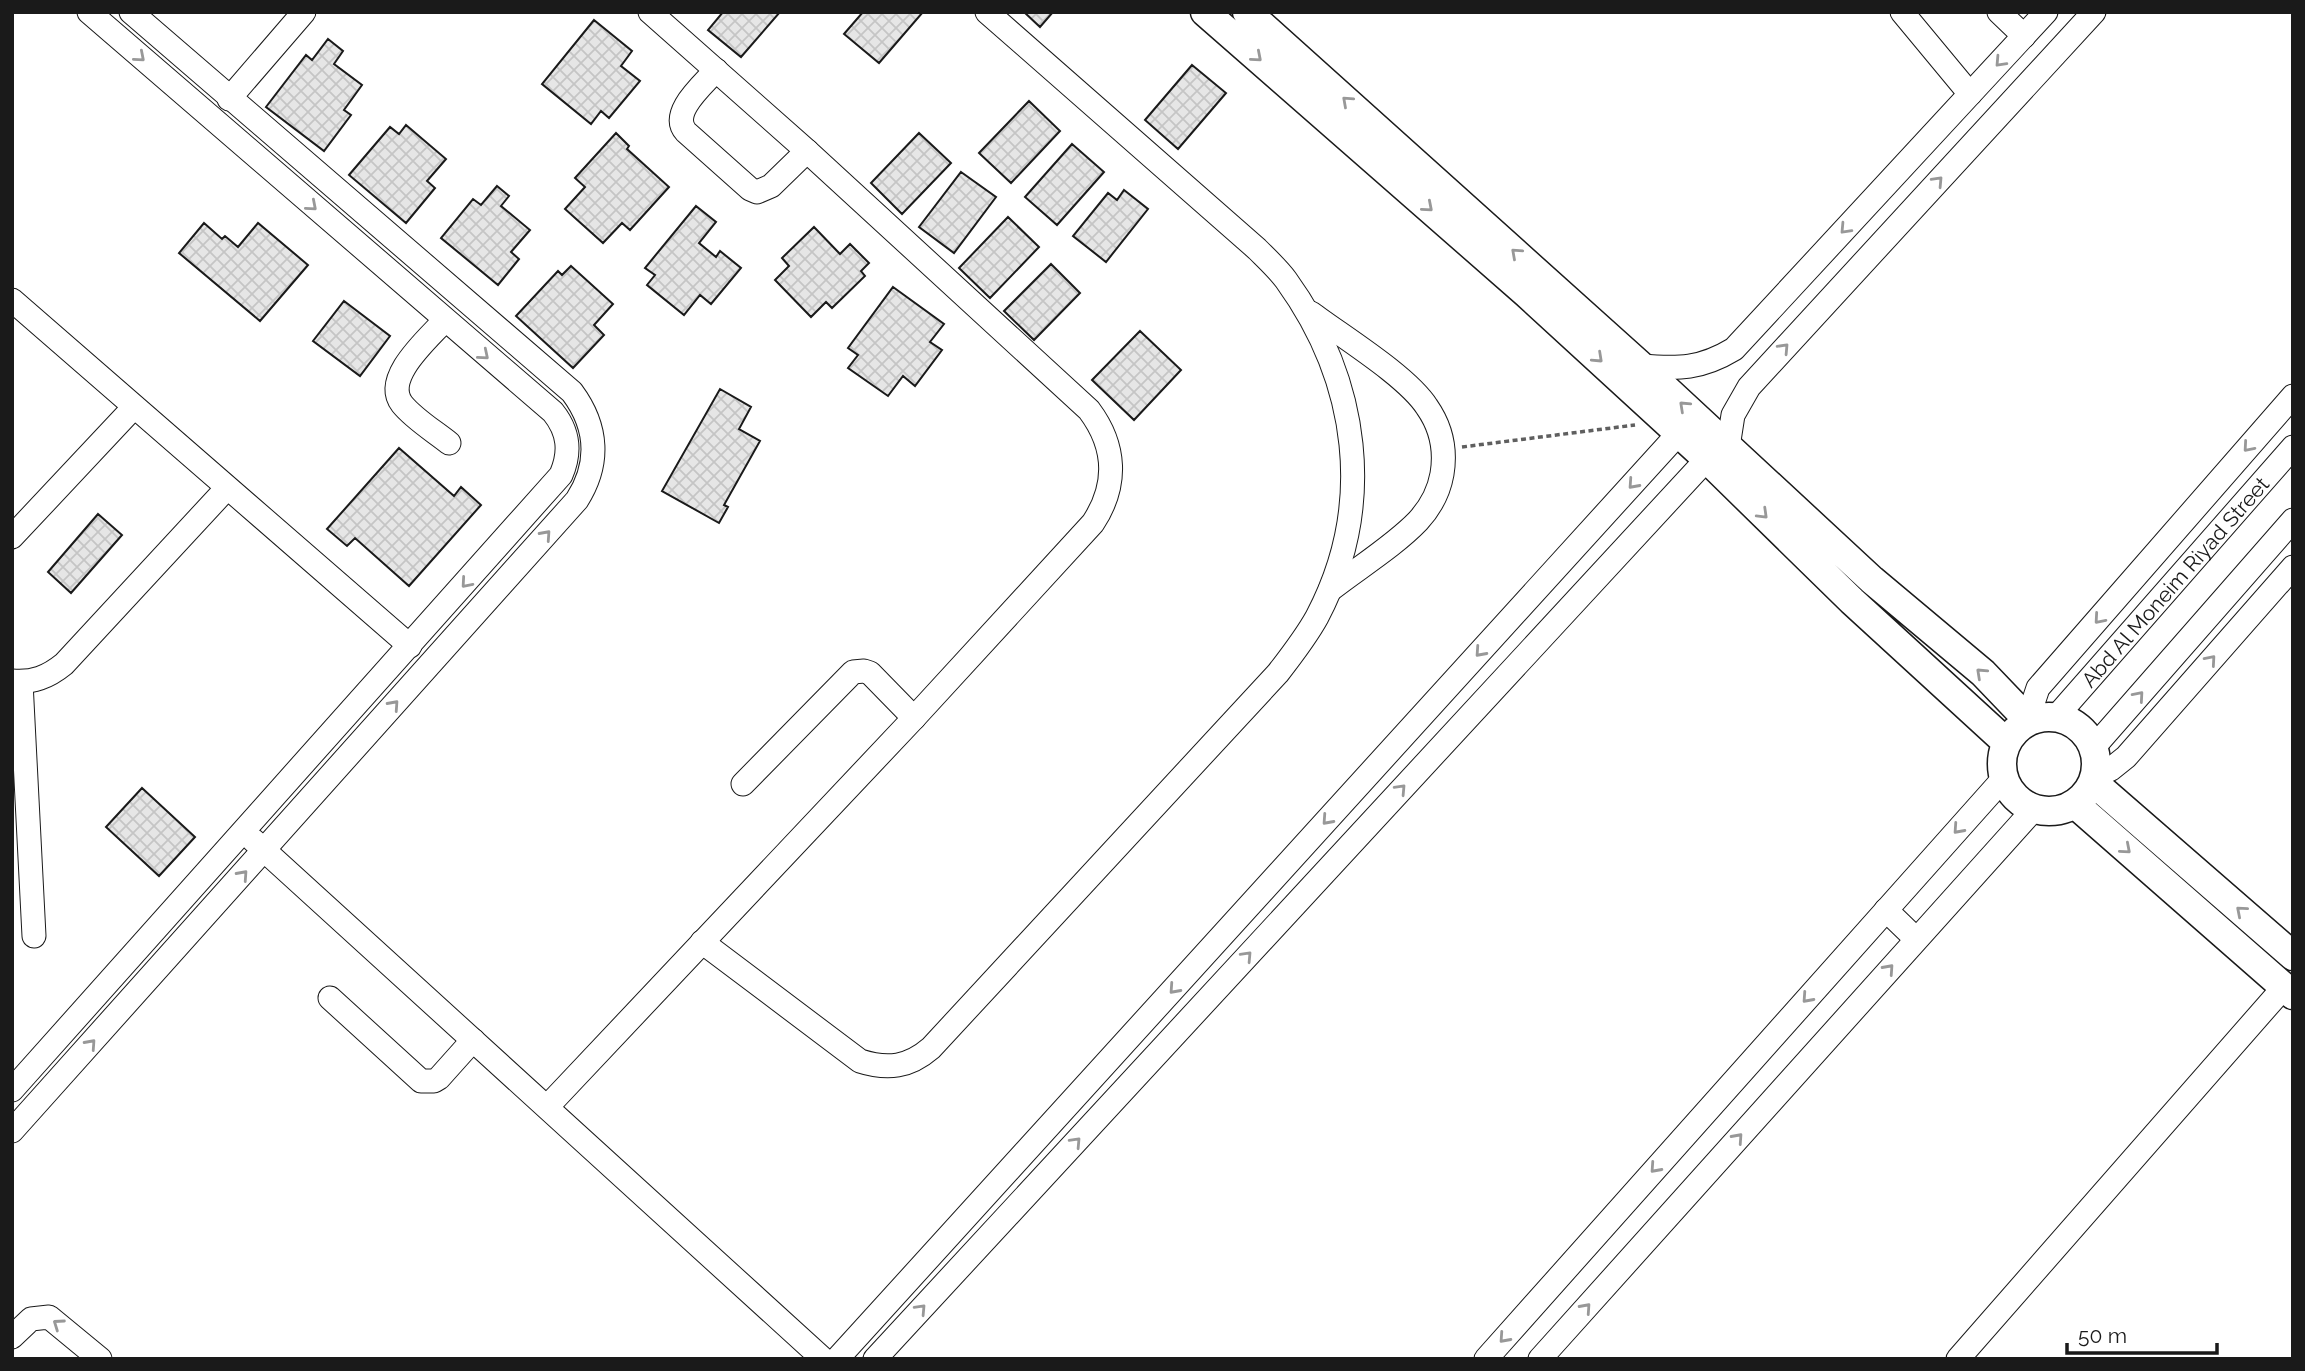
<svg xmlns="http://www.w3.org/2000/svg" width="2305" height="1371" viewBox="0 0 2305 1371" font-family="Raleway,sans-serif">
<defs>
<pattern id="building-cross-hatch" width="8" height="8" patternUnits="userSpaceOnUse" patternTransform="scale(1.75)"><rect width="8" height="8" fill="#e6e6e6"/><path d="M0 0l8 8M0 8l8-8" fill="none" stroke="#c5c5c5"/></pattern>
</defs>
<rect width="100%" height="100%" fill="#fff"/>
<!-- building -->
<path fill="url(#building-cross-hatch)" stroke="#1a1a1a" stroke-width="2" d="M723,12H780L741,57L708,30Z
M863,12H923L879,63L844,34Z
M1024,12H1053L1040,27Z
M594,20L632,51L621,66L640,81L609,118L601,111L591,124L542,84Z
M328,39L343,51L334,64L362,85L344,110L351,115L324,151L266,107L306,55L312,60Z
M1192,65L1226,93L1178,149L1145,120Z
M1029,101L1060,131L1011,183L979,153Z
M406,125L446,159L427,181L435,188L406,223L349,175L390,127L399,134Z
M616,133L629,146L627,149L669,187L630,230L622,223L603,243L565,209L585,187L575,178Z
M919,133L951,163L902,214L871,183Z
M1072,144L1104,172L1057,225L1025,197Z
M961,172L996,197L954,253L919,227Z
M497,186L509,196L501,206L530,230L511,252L519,259L498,285L441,238L473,199L481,205Z
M1124,190L1148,209L1106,262L1073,236L1108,193L1117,200Z
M696,206L716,222L699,243L716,257L720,251L741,268L711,304L700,295L684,315L647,285L655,275L645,268Z
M1008,217L1039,247L990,298L959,268Z
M204,223L222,239L225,236L238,247L258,223L308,265L260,321L179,253Z
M814,227L840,254L850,244L869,263L861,271L865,276L832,308L826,302L811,317L775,280L789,266L782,258Z
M1051,264L1080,293L1034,340L1004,311Z
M571,266L613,304L594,325L604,335L573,368L516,316L558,271L562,275Z
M893,287L944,324L930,342L942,350L915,386L903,376L888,396L848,368L858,355L848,348Z
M344,301L390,336L360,376L313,341Z
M1140,331L1181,370L1134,420L1092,380Z
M720,389L751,407L739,429L760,441L724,505L728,507L719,523L662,491Z
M399,448L454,496L461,487L481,505L409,586L355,538L347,546L327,529Z
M98,514L122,535L71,593L48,572Z
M142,788L195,837L159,876L106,827Z"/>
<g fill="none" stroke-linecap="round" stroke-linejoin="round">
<defs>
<g id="minor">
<path d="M1902,12L1970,94"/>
<path d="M1999,12L2024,36"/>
<path d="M716,70C703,85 669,113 686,132L750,189L757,192L771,186L807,151"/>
<path d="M229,99L304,12"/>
<path d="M12,300L410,646"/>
<path d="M1311,313C1343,337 1407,376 1427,407C1441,427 1446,450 1442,474C1439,491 1430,508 1418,521C1394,546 1358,568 1330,590"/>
<path d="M444,321C428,339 382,378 402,404C414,419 434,431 449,443"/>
<path d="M1641,366C1679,369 1701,369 1734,349L2046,12"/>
<path d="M1728,447L1733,415L1749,387L2094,12"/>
<path d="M12,537L134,407"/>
<path d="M12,681C33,683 48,677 64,664L227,488"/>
<path d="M21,682L34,936"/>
<path id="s1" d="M2056,717L2293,447"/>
<path d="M2038,718L2033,703L2038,688L2293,396"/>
<path d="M2094,747L2293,520"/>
<path d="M2095,777L2111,769L2126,757L2293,567"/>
<path d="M743,784L853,672L864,671L870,673L914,718"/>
<path d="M253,840L823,1359"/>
<path d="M1886,910L1916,939"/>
<path d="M702,942L860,1061C888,1070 909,1067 931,1048L1278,673C1292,655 1306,637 1317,617C1376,505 1359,381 1286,280C1278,269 1267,259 1257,249L987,12"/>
<path d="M330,998L421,1081H434L439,1078L473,1040"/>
<path d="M12,1090L561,475C571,452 569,432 553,412L89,12"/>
<path d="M547,1107L914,718L1093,523C1118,485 1116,446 1089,410L807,151L650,12"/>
<path d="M12,1131L577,500C600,464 598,427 572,392L131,12"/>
<path d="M12,1337L31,1319L49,1317L100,1359"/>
<path d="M837,1359L1679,433"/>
<path d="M875,1359L1707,459"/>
<path d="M1486,1359L2004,778"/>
<path d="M1540,1359L2034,809"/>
<path d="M1958,1359L2284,987"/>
</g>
<path id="major" d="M1205,12L1526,293L1707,459L1852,601L2007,743
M1247,12L1641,366L1872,580L1983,673L2029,721
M2002 764a47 47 0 1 1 94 0a47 47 0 1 1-94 0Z
M2093,782L2293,956
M2075,804L2293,995"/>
</defs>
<!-- minor casing -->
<use href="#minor" stroke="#1a1a1a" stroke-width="25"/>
<!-- major casing -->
<use href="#major" stroke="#1a1a1a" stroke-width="31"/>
<!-- path -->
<path stroke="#5f5f5f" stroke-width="3.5" stroke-dasharray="5 3.5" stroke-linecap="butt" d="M1462,447L1635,425"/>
<!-- minor -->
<use href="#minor" stroke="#fff" stroke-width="23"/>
<!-- major -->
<use href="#major" stroke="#fff" stroke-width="28"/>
</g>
<!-- one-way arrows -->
<defs><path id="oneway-chevron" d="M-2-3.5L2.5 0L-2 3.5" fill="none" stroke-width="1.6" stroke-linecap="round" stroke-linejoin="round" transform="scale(1.75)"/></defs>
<g stroke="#989898">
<use href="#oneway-chevron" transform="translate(140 57) rotate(41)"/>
<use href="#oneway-chevron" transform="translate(1257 57) rotate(41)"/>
<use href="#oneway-chevron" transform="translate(2000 62) rotate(133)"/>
<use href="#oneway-chevron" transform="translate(1347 101) rotate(-138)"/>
<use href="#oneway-chevron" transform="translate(1938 181) rotate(-47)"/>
<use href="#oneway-chevron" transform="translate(312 206) rotate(41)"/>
<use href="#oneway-chevron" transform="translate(1428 207) rotate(41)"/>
<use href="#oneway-chevron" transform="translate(1845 229) rotate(133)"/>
<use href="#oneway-chevron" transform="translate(1516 253) rotate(-138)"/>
<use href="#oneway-chevron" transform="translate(1784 348) rotate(-47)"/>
<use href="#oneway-chevron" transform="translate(484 355) rotate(40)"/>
<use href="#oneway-chevron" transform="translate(1598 358) rotate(43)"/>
<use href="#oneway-chevron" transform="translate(1684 406) rotate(-137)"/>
<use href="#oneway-chevron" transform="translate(2248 447) rotate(131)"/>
<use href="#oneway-chevron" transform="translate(1633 484) rotate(132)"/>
<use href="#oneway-chevron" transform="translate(1763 514) rotate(44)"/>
<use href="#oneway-chevron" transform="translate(546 535) rotate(-48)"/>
<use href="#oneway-chevron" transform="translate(466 583) rotate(131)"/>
<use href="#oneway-chevron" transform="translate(2099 619) rotate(131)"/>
<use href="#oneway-chevron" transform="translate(1480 652) rotate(132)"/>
<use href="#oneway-chevron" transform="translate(2211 660) rotate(-49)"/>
<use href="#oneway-chevron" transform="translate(1981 673) rotate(-137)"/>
<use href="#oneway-chevron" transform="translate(2139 696) rotate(-49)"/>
<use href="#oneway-chevron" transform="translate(394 705) rotate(-48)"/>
<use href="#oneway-chevron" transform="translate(1401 789) rotate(-47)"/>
<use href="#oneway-chevron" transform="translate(1327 820) rotate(132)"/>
<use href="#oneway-chevron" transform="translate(1958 829) rotate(132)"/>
<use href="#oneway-chevron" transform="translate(2126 849) rotate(41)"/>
<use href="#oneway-chevron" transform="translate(243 875) rotate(-48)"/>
<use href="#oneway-chevron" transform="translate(2241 911) rotate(-139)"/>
<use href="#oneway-chevron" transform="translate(1247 956) rotate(-47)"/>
<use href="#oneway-chevron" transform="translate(1889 969) rotate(-48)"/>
<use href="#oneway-chevron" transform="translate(1174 989) rotate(132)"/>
<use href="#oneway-chevron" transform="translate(1807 998) rotate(132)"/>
<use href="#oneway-chevron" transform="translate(91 1044) rotate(-48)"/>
<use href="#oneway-chevron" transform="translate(1738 1138) rotate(-48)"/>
<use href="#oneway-chevron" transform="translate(1076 1142) rotate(-47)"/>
<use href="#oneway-chevron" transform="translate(1655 1168) rotate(132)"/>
<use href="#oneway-chevron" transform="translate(1586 1308) rotate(-48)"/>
<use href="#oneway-chevron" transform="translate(921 1309) rotate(-47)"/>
<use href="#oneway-chevron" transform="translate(58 1324) rotate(-145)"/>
<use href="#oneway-chevron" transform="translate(1504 1338) rotate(132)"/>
</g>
<g text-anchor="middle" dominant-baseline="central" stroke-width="5" stroke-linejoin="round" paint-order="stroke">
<!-- street labels -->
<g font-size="21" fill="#1a1a1a" stroke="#fff">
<text stroke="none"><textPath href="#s1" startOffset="180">Abd Al Moneim Riyad Street</textPath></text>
</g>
</g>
<!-- border -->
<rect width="2305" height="1371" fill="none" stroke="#1a1a1a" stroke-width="28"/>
<!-- scale -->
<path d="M2067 1343v10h150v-10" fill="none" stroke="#1a1a1a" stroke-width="3.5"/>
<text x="2078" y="1343" font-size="21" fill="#1a1a1a" stroke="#ffffff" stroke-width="5" paint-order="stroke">50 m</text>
</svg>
